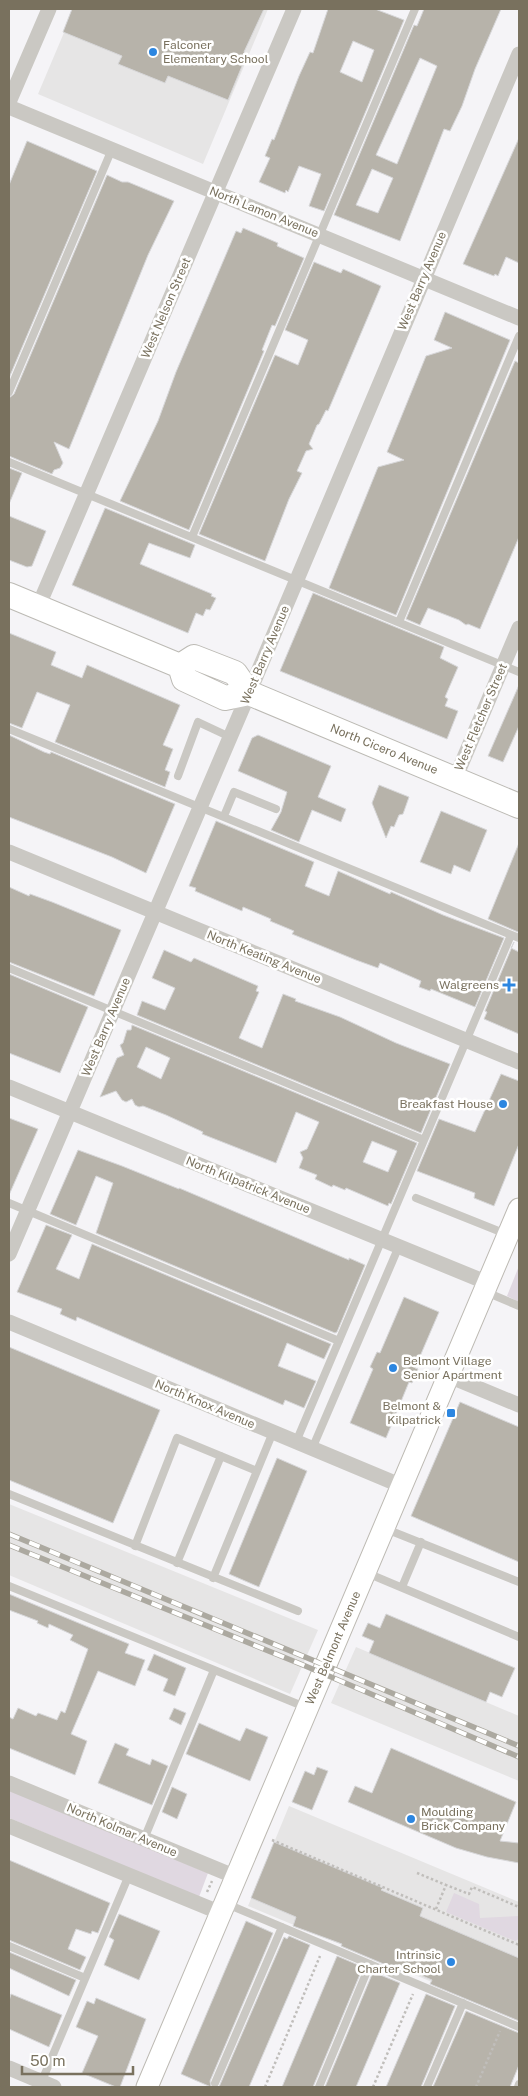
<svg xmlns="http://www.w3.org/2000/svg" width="528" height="2096" viewBox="0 0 528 2096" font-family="'Public Sans',sans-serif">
<rect width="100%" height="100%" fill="#f5f4f7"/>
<!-- built -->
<path fill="#e6e5e5" d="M74,9H268L203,164L38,94Z
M9,1504L318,1630L290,1694L9,1575Z
M356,1647L519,1716V1781L331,1703Z
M289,1806L519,1902V2018L248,1906Z"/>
<!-- green -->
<path fill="#e0d8e1" d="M519,1266V1302L507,1296Z
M9,1790L208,1873L199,1897L9,1818Z
M454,1893L479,1904L480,1918L519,1916V1939L515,1941L446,1912Z"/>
<!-- building -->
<path fill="#b7b3aa" stroke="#d7d7d9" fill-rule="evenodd" d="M72,9H264L244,52L247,54L228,100L168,76L165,83L118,64L122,56L63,32Z
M328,9H375L404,20L324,211L309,206L321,174L299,166L288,192L286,190L285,193L259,182L270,158L265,156L272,139L274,140L299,76L310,52L313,53ZM353,41L374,50L362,82L340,72Z
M424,9H501L475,69L462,106L450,131L444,129L400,241L334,215L414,25L417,26ZM420,58L437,66L397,164L376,155ZM372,169L393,178L378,213L356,205Z
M519,138V263L506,257L498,276L495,274L494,276L463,264Z
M27,141L97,171L9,378V185Z
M107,175L122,182H128L174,201L148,255L69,449L54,442L63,463L60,468L54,470L52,474L9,456V398L14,394Z
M243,228L278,243L277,246L304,258L275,326L272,325L262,350L264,351L189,530L120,501L158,421L176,372L236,231L241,233Z
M314,262L341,273L343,269L381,286L328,411L326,410L319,424L317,425L309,444L313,449L306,451L297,471L302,473L289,499L265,561L199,534L275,355L298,365L308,340L285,330Z
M445,312L510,340L396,615L329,588L378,467L404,460L387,452L426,356L452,348L434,340Z
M515,361L519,363V537L480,629L468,624L466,625L459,620L428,608L420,625L406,619Z
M9,468L22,473L9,504Z
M105,508L195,545L190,558L149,543L140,564L212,594L211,596L216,598L210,610L206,609L203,616L196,613L188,633L72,585Z
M9,516L46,531L32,566L27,567L9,560Z
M313,593L444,647L440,658L458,667L445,697L448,699L445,706L458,711L447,739L280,671Z
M9,633L56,652L51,665L82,678L87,665L180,705L163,745L173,749L165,770L170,772L165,787L55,742L70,705L37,692L22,728L9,723Z
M519,685V726L503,762L488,756Z
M9,735L44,752L50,754L51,752L175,804L146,873L112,857L9,817Z
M258,735L331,766L318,797L346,809L341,822L312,810L299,842L271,830L281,812L287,792L238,771L252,738Z
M379,785L409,797L403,814L399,815L394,827L391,826L386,838L372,803Z
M441,811L487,830L470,872L454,865L451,874L420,862Z
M216,821L314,862L305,886L329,896L338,871L390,894L391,892L443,915L504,938L475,1007L431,989L430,991L419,987L421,981L380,963L378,968L356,960L292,934L294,931L270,921L271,919L243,907L242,911L195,891L196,888L189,886Z
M519,843V930L518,932L488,919Z
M9,887L29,896L30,894L52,902L121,930L94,996L9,962Z
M514,942L511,948L519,952V1034L484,1019L487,1012L485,1011Z
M164,950L191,962L194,958L258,986L256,991L259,992L239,1038L262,1048L283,994L296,999L295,1001L340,1017L396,1043L450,1064L421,1133L137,1015L142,1001L165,1010L175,988L152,978Z
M9,974L88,1007L60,1073L9,1053Z
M132,1025L417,1143L391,1204L389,1203L388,1206L346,1188L345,1190L333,1185L332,1187L315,1179L317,1175L299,1168L303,1158L300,1152L307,1149L319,1122L296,1112L276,1163L202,1134L203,1132L166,1115L143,1106L139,1107L135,1105L132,1099L126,1102L122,1100L116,1091L100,1097L117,1058L124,1055L120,1045L123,1043L127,1030H131ZM146,1047L170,1058L161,1079L137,1067ZM372,1141L397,1151L388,1172L363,1162Z
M501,1074L519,1081V1144L494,1206L474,1198L475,1193L417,1171L439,1119L475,1132Z
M9,1118L38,1129L9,1195Z
M78,1150L122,1166L179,1189V1188L349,1260V1258L365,1265L337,1332L335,1333L96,1233L113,1183L96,1176L76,1225L50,1214Z
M46,1225L72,1235L56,1269L79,1279L92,1244L331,1344L324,1359L287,1343L278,1366L316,1381L304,1408L285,1400L283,1405L77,1317L76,1321L60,1314L62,1309L17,1292Z
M404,1297L439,1312L415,1368L418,1369L412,1383L409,1382L386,1438L350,1423L373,1369L370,1367L377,1352L380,1353Z
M9,1347L160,1410L113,1523L9,1480Z
M460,1402L519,1427V1562L411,1516Z
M277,1458L307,1471L259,1587L229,1574Z
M9,1594L129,1644L125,1653L145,1660L135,1686L98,1671L71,1734L87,1741L75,1775L9,1748V1717L13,1719L18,1708L36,1716L38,1713L57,1720L61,1711L65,1713L88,1649L70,1640L73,1635L49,1624L48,1628L37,1623L38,1621L9,1610Z
M386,1614L515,1668L502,1697L490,1692L486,1702L369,1653L374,1641L362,1636L368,1623L380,1628Z
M154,1654L186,1668L175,1696L163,1691L168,1679L147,1670Z
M174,1708L186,1713L181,1725L169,1719Z
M199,1723L240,1741L246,1728L268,1737L250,1781L186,1754Z
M115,1743L129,1749L126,1755L150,1765L152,1759L168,1766L152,1805L98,1783Z
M391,1748L516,1802L500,1841L519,1843V1863L487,1857L456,1848L348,1802L355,1786L372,1793Z
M317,1767L328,1771L312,1810L292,1802L305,1771L314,1775Z
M172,1787L187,1794L177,1819L162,1812Z
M274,1842L383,1888L381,1890L423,1908L420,1916L519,1958V2021L430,1984L432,1980L406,1969L405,1973L341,1946L342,1944L293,1926L296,1917L251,1898Z
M9,1860L110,1903L98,1933L92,1931L91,1934L76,1929L68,1949L86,1957L80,1970L9,1940Z
M119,1914L160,1931L139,1980L104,1965L114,1940L109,1937Z
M246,1921L273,1933L210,2081L211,2087L181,2074Z
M289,1936L310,1945L249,2087H219L284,1937L287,1939Z
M9,1952L76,1980L69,1996L9,1968Z
M337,1956L363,1967L313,2087H282Z
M373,1972L400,1983L356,2087H325Z
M11,1994L62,2015L49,2047L9,2029V2001Z
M426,1994L455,2006L421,2087H386Z
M96,1998L146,2019L120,2087H116L82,2073L98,2036L76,2027L87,2001L94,2004Z
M466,2011L519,2033V2065L510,2087H433Z"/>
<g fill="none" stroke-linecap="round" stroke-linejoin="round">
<defs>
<path id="secondary" d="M147,2087L519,1209"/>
<path id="primary" d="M9,595L180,666
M180,666L194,657L235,673L249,693L519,806
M180,666L184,679L225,698L249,693"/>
</defs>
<!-- secondary casing -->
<use href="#secondary" stroke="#bdbab3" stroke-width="23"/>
<!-- primary casing -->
<use href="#primary" stroke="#bcbab4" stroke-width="26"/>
<!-- path -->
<path stroke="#c0bebb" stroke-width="2.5" stroke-dasharray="2.5 2.5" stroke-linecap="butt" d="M272,1840L519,1945
M417,1873L446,1885
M207,1892L212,1881
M436,1909L446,1885L469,1894L472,1887L519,1907
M265,2087L320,1956
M373,2087L413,1994
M476,2087L500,2031"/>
<!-- service -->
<path stroke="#cac8c3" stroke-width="8" d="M9,392L112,149
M9,462L519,672
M192,537L415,9
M399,622L519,336
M9,729L519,938
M178,776L198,722L230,737
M224,816L234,792L276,809
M9,968L424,1140
M416,1198L506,1234
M9,1203L339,1341
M486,1292L519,1306
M296,1442L511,935
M312,1449L399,1246
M9,1494L298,1611
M386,1529L519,1582
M135,1546L177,1438L257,1471
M177,1563L221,1456
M367,1573L519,1637
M213,1578L273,1432
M9,1586L305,1707
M402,1587L421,1542
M144,1839L214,1670
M227,1904L519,2027
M9,1946L85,1978
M41,2083L129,1875
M215,2083L282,1927
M319,2087L370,1964
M427,2087L463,2003
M518,2087L519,2084"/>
<!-- minor -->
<path stroke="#cac8c3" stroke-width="15" d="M9,102L49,9
M9,107L519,318
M38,607L294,9
M455,779L519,628
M9,852L519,1062
M9,1087L488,1283
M9,1254L249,693L519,54
M9,1322L402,1486
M449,1376L519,1405
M9,1783L236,1877
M9,1826L221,1913
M9,2068L54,2087"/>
<!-- secondary -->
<use href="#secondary" stroke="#fff" stroke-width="21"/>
<!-- primary -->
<use href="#primary" stroke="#fff" stroke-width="24"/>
<defs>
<path id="rail" d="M9,1534L519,1746
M9,1545L303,1665L519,1757"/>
</defs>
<!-- rail casing -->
<use href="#rail" stroke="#aca9a0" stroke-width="5.5"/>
<!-- rail -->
<use href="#rail" stroke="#fff" stroke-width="4" stroke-dasharray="11" stroke-linecap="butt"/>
</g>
<!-- markers -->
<g fill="#2c86e0" stroke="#fff" stroke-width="2">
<circle cx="153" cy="52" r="5"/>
<path d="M506.5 977.5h5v5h5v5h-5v5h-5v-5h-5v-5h5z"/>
<circle cx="503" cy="1104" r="5"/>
<circle cx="393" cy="1368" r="5"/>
<rect x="446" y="1408" width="10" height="10" rx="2.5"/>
<circle cx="411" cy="1819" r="5"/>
<circle cx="451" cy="1962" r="5"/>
</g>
<g text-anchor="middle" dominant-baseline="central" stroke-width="5" stroke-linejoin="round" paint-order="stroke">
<!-- poi labels -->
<g font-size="12" fill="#79715e" stroke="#fff" text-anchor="end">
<text x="163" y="45" text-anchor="start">Falconer<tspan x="163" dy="14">Elementary School</tspan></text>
<text x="499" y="985">Walgreens</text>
<text x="493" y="1104">Breakfast House</text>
<text x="403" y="1361" text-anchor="start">Belmont Village<tspan x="403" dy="14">Senior Apartment</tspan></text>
<text x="441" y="1406">Belmont &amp;<tspan x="441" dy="14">Kilpatrick</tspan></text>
<text x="421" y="1812" text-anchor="start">Moulding<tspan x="421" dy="14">Brick Company</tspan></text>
<text x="441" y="1955">Intrinsic<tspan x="441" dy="14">Charter School</tspan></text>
</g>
<!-- street labels -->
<g font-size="12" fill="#79715e" stroke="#fff">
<text transform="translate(264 212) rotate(22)">North Lamon Avenue</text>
<text transform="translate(422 281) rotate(-67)">West Barry Avenue</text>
<text transform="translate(166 308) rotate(-67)">West Nelson Street</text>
<text transform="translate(265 655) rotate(-67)">West Barry Avenue</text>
<text transform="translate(481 717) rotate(-67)">West Fletcher Street</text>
<text transform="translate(384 749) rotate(22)">North Cicero Avenue</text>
<text transform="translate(264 957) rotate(22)">North Keating Avenue</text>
<text transform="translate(106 1027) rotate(-67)">West Barry Avenue</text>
<text transform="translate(248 1185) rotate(22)">North Kilpatrick Avenue</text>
<text transform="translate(205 1404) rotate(23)">North Knox Avenue</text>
<text transform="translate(333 1648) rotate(-67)">West Belmont Avenue</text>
<text transform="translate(122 1830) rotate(23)">North Kolmar Avenue</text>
</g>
</g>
<!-- border -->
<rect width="528" height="2096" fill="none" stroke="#79715e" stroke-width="20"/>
<!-- scale -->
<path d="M22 2066v8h111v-8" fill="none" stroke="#79715e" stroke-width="2.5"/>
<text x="30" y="2066" font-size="15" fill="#79715e" stroke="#ffffff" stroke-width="4" paint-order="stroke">50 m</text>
</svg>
